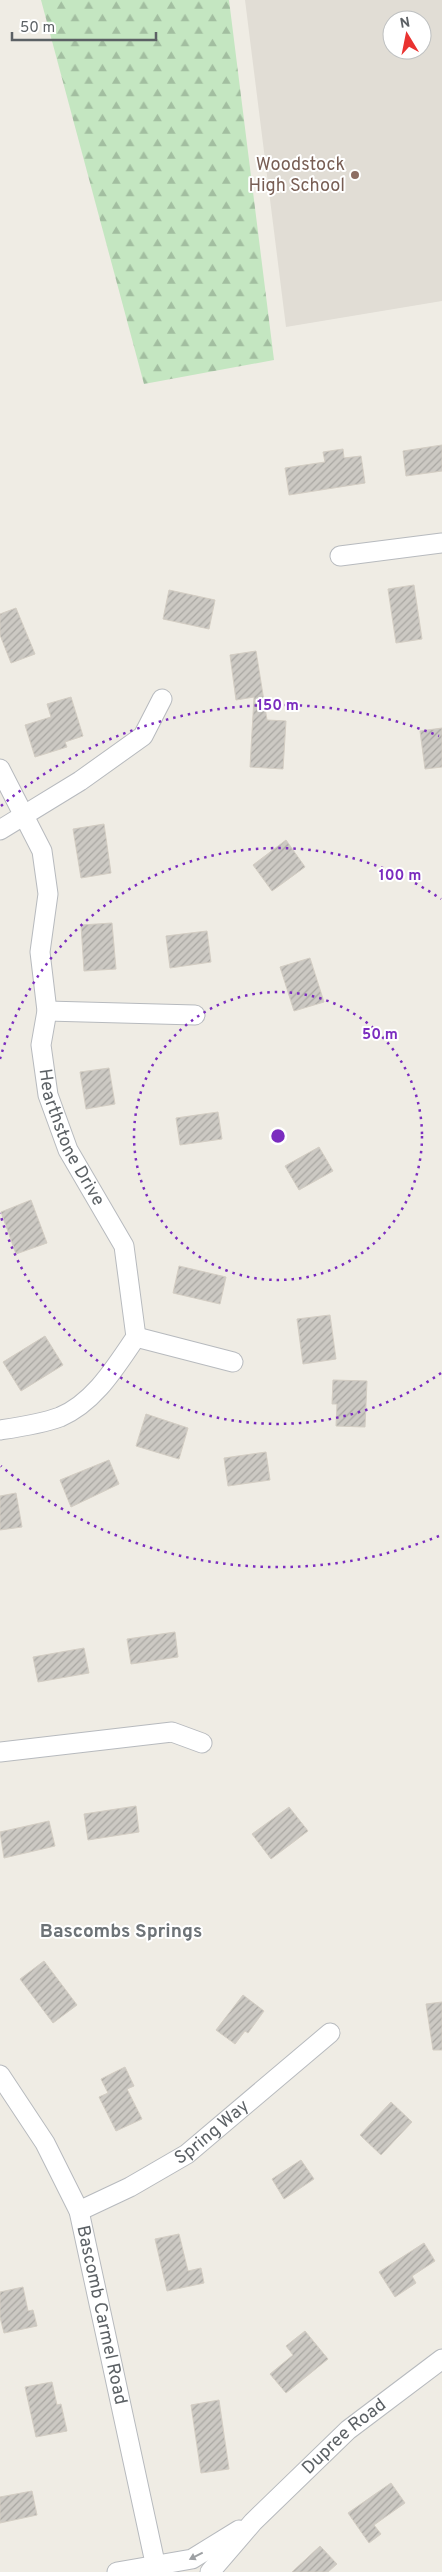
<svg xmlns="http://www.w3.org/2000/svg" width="442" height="2572" viewBox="0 0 442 2572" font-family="Overpass,sans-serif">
<defs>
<pattern id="forest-firs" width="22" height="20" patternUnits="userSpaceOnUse" patternTransform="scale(1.25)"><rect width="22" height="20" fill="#c4e6c1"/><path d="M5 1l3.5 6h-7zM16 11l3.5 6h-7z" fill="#a2bea0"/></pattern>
<pattern id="building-hatch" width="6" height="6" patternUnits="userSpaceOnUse" patternTransform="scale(1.25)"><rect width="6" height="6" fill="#ccc9c3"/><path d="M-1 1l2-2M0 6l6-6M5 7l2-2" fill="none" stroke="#a9a7a2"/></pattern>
</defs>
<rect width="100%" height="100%" fill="#efece4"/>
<!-- education -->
<path fill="#e1ddd5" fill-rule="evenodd" d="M245,0H442V301L286,327ZM392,20H422V50H392Z"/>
<!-- forest -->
<path fill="url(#forest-firs)" d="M41,0H229L274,360L144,384Z"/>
<!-- building -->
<path fill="url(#building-hatch)" stroke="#d3cdc3" d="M442,445V471L406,476L403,451Z
M343,449L344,458L361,456L365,483L289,495L285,468L325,462L323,452Z
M414,585L422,639L396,643L388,589Z
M169,590L215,600L209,629L163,619Z
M16,608L35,654L11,663L0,635V614Z
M256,651L267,720L286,721L283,769L250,767L254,697L236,700L230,655Z
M71,697L83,736L65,742L67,747L35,757L25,725L51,717L47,704Z
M442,728V767L425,769L420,731Z
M104,824L111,873L81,878L73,829Z
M286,840L305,867L272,891L253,865Z
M112,923L116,969L84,971L81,925Z
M207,931L211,962L170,968L166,936Z
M310,958L324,1002L294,1011L280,967Z
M109,1068L115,1104L86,1109L80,1072Z
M218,1112L222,1139L180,1145L176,1118Z
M319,1147L333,1171L299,1190L285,1166Z
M31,1200L47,1243L16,1254L1,1212Z
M179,1266L226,1277L220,1304L173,1293Z
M330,1315L336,1359L303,1364L297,1319Z
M45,1336L63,1365L21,1391L3,1362Z
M333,1380L367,1381L365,1427L336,1426L337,1404H332Z
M146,1414L188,1428L179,1459L136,1446Z
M266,1452L270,1480L228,1486L224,1458Z
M109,1460L119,1484L71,1507L60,1480Z
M16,1493L22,1527L0,1530V1496Z
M175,1632L178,1657L131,1664L127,1639Z
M84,1648L89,1673L38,1682L33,1657Z
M136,1806L139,1832L88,1840L84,1814Z
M289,1807L308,1831L271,1859L252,1834Z
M49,1821L55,1846L4,1858L0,1832Z
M44,1961L77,2005L53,2023L20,1979Z
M243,1995L264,2011L248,2033L245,2031L235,2044L216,2030Z
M442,2002V2050H433L426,2004Z
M125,2067L134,2086L127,2089L142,2119L116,2131L99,2097L108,2093L101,2079Z
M391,2102L412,2122L381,2155L360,2135Z
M301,2160L314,2179L284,2199L272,2179Z
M179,2234L188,2271L201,2268L204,2283L167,2291L155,2239Z
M424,2243L435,2261L412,2276L416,2283L395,2297L379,2272Z
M23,2287L28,2311L33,2310L37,2326L4,2333L0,2317V2292Z
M305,2331L328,2359L286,2393L270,2374L293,2355L286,2346Z
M52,2382L57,2405L61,2404L67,2431L36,2437L25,2387Z
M219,2400L229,2469L201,2473L191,2405Z
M391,2483L405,2503L374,2525L381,2534L369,2543L348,2513Z
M32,2491L37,2515L0,2523V2497Z
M320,2546L337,2564L328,2572H292Z"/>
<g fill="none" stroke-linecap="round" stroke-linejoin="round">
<defs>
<g id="street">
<path d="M340,556L442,543"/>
<path id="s1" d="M0,769L42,851L48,894L40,952L47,1011L41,1045L48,1095L68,1150L124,1246L136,1337C116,1366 95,1402 60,1417C41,1424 20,1427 0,1430"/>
<path d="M0,830L80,781L143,736L162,699"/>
<path d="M47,1011L195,1015"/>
<path d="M136,1337L233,1362"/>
<path d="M0,1752L172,1732L202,1743"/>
<path id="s2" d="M0,2075L45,2143L79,2211L157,2572"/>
<path id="s3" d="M79,2211L130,2187L187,2154L330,2033"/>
<path d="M117,2572L192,2559L239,2530"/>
<path id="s4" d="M210,2572L253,2522L348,2430L442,2359"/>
</g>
</defs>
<!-- street casing -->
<use href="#street" stroke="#b7babe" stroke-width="21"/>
<!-- street -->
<use href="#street" stroke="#fff" stroke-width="19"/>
</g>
<!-- one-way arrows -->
<defs><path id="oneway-solid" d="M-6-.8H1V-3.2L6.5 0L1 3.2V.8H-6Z" transform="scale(1.25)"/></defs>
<use fill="#9da0a3" href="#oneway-solid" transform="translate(196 2556) rotate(153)"/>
<!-- distance rings -->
<g fill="none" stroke="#7b2cbf" stroke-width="2.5" stroke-dasharray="2.5 5">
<circle cx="278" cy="1136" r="144"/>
<path d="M441 1373A288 288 0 0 1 0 1213M0 1059A288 288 0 0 1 441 899"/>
<path d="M439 1536A431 431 0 0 1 1 1466M1 806A431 431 0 0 1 439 736"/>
</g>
<!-- markers -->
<circle fill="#8d6e63" stroke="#fff" stroke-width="2" cx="355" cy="175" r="5"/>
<g text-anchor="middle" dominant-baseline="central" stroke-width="4" stroke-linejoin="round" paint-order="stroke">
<!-- education labels -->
<g font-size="18" fill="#785e54" stroke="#fff" text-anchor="end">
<text x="345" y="165">Woodstock<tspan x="345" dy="21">High School</tspan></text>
</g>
<!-- street labels -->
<g font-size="18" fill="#5c6165" stroke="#fff">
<text stroke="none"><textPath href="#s1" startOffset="386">Hearthstone Drive</textPath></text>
<text stroke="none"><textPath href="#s3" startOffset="155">Spring Way</textPath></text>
<text stroke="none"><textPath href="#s2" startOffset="264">Bascomb Carmel Road</textPath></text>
<text stroke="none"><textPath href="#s4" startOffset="191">Dupree Road</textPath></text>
</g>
<!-- neighbourhood labels -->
<g font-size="19" font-weight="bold" fill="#6d7377" stroke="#fff">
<text x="121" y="1932">Bascombs Springs</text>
</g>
</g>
<circle cx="278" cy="1136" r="8" fill="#7b2cbf" stroke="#fff" stroke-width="2.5"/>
<g font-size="15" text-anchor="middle" font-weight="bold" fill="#7b2cbf" stroke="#fff" stroke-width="4" stroke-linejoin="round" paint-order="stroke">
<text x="278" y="710">150 m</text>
<text x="400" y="880">100 m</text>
<text x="380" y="1039">50 m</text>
</g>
<!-- north arrow -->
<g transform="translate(407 35) rotate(350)"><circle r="24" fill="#ffffff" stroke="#bec0c1"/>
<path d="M0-4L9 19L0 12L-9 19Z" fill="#e93230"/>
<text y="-8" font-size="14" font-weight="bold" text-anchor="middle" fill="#5c6165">N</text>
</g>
<!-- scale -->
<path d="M12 32v8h144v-8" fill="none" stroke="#5c6165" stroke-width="2.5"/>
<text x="20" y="32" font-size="15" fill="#5c6165" stroke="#ffffff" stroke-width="4" paint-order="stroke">50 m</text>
</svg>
